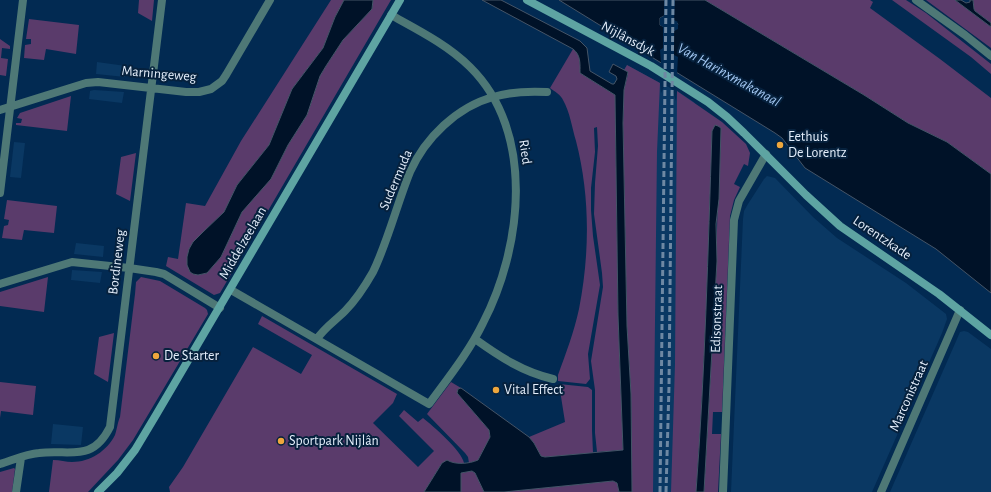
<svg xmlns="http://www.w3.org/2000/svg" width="991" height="492" viewBox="0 0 991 492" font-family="'Alegreya Sans',sans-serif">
<rect width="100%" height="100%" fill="#022a52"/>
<!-- built -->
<path fill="#0a3863" d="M97,62L126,66L125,77L96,74Z
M627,65L660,83L661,93L665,85L672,89L676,101L677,91L694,102L712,131L707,291L700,436L696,492H632V470L627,327L624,147L628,72L624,70Z
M94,90L124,92L122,103L89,99L90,91Z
M14,142L25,143L21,178L10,177Z
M767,176L775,178L813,217L837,238L906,283L946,314L947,319L942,333L872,492H731L743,219L744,211L748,204L764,179Z
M76,243L104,246L103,257L74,254Z
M72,270L102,272L100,283L71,280Z
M964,331L968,332L991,349V492H890L957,339L960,332Z
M53,424L83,427L81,445L51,444Z"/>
<!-- green -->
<path fill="#5a3b6b" d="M139,0H154L152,21L138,13Z
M331,0H344L335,17L323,48L292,89L269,145L237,185L224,212L193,242L187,257L198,275L207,273L221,257L242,212L274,173L288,145L307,115L320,76L326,66L343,40L372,9L373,0H391L234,269L220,293L214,295L166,266L168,257L178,259L186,203L205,206L241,141Z
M705,0H870L873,2L870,8L940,59L991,98V174L947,142L908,123L864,95Z
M892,0H906L926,13L991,64V74L971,57Z
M926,0H955L991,27V48Z
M973,0H991V23L975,11L974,9Z
M29,19L79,25L76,54L46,49L44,60L24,58L25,45L31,44V39H26Z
M0,39L10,46V49L2,48L1,58L8,59L6,76L0,75Z
M573,49C581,55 580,64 580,73L615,95L618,315L623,450L597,452L595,433V390L591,361L603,287L602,273L594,214L595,183L598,146L597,127L594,128L595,152L591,188V210L593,236L600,285L588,354L590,379L586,384L558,381V375C566,353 574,332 579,309C590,253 590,195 576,141C572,128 570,112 563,100C561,95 554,91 550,88Z
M627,65L660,83L657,152L653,492H632L631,394L627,327L623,123L624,90L628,74V72L624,70Z
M677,91L722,122L746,144L750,153L748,166L744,164L734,184L740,187L734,200L730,216L722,412H713L712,434H721L718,492H704L717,261C716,217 720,173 721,128L718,126L712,131C708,252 705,372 696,492H671L675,364Z
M71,96L67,131L16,125V123H21L22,119L17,118L20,113Z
M136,153L130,201L116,194L121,157Z
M7,200L57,206L54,233L24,230L22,240L2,238L4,226L8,225L9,220L4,219Z
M48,277L44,312L0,306V292Z
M141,277L160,281L205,308L207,310L208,314L133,440L118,460L88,492H49L53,460C60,460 66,462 72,462C90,462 107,451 115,435C117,429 118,421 120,417L135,294L136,282Z
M262,316L397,394L393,403L373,423L418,467L434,451L399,416L404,410L418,422L423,418C433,426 462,451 464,463H442L424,492H170L169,487L183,467L253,347L301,374L312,355L258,324Z
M114,333L108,382L94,374L99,337Z
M0,382L36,386L33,415L1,411L0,418Z
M451,382L461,388L458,389L457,393L489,430L490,437L478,460L469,463L468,457L465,453L427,414Z
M559,384L588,387L592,390V430L593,453L545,457L541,456L534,443L529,437L565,422Z
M14,468L15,469L12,492H0V472Z
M472,471L475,473L484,492H461V473Z
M613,481L617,483L619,492H504Z"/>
<!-- water -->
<path fill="#001228" stroke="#445467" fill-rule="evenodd" d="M344,0H373L372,9L343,40L326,66L320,76L307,115L288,145L271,179L242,212L221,257L207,273L198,275L193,274L190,272L187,265V257L189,249L193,242L203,232L224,212L237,185L269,145L292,89L323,48L335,17Z
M482,0H501L580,41L587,48L590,71L612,84H614L617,79L616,76L609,72L613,64L628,72L624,90L623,123L627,326L631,394L632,492H619L617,483L613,481L504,492H484L475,473L472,471L461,473V492H424L442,463L447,460C455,465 469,464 478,460L490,437L489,430L457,393L458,389L461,388L529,437L534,443L541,456L545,457L623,450L618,315L615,95L580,73C580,64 581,55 573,49Z
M559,0H705L864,95L908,123L947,142L991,174V293L936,249L805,168L782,138L775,133ZM666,15L678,24L674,31L660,25V18Z
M955,0H961L966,3L970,2V0H973L974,9L975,11L991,23V27Z
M715,125L718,126L721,128L719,199L716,224L717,261L704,492H696C705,372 708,252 712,131Z"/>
<!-- pier -->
<path fill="#022a52" d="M664,0H675L674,20L678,22L677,23L678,24V29L674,31V55L678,57L677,74L661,64L660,50L663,48V27L660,25V18L664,16Z"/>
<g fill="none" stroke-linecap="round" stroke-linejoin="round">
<!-- street -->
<path stroke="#4e7876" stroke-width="8" d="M916,0L965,35L991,56
M0,110L86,83L98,82L186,92H199L211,89L222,81L226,75L270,0
M0,193L23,0
M0,284L72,262L129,268L156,272L164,274L220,308
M231,290L429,404C448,378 469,352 483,323C522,248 536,132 470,67C448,45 418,30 391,15
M317,339C324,328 335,321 345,311C356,300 365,286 373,272C388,241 397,204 410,172C425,138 457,107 493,97C510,92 529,91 547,92
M475,339C500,357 523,372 553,379
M0,464C13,460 26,454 39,453C70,449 92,463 110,427L162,0
M16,492L21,458
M723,492L734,220L739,201L766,154
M881,492L960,310"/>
<!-- secondary -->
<path stroke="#5ea4a2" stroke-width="8" d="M527,0L651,66L708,102L727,117L744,133L806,195L840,226L939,294L991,335
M98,492L117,473L135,450L156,415L400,0"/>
<!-- rail -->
<path stroke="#6e88a3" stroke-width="3" stroke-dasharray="6 3" stroke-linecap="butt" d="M660,492L666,0
M666,492L669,386L673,0"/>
</g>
<!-- markers -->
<g fill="#efa73d" stroke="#06213d" stroke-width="1.5">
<circle cx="780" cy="145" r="4"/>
<circle cx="156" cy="356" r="4"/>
<circle cx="496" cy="390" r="4"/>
<circle cx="281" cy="441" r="4"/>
</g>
<g text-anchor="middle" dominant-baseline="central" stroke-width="4" stroke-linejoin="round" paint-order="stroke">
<!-- street labels -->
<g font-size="14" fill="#e4eefb" stroke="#06213d">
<text transform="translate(628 39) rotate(28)">Nijlânsdyk</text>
<text transform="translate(159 74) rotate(5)">Marningeweg</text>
<text transform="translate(525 152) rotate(82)">Ried</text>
<text transform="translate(396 180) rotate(-67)">Sudermuda</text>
<text transform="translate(882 238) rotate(34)">Lorentzkade</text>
<text transform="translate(243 243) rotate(-60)">Middelzeelaan</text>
<text transform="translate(117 262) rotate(-83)">Bordineweg</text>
<text transform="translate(717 319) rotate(-88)">Edisonstraat</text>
<text transform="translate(909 396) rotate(-66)">Marconistraat</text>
</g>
<!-- poi labels -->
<g font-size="14" fill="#e4eefb" stroke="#06213d" text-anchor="start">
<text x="788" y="137">Eethuis<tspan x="788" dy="16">De Lorentz</tspan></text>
<text x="164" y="356">De Starter</text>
<text x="504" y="390">Vital Effect</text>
<text x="289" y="441">Sportpark Nijlân</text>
</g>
<!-- water labels -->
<g font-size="15" font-style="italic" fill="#a2c6f1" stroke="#06213d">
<text transform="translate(729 75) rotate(29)">Van Harinxmakanaal</text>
</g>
</g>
</svg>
